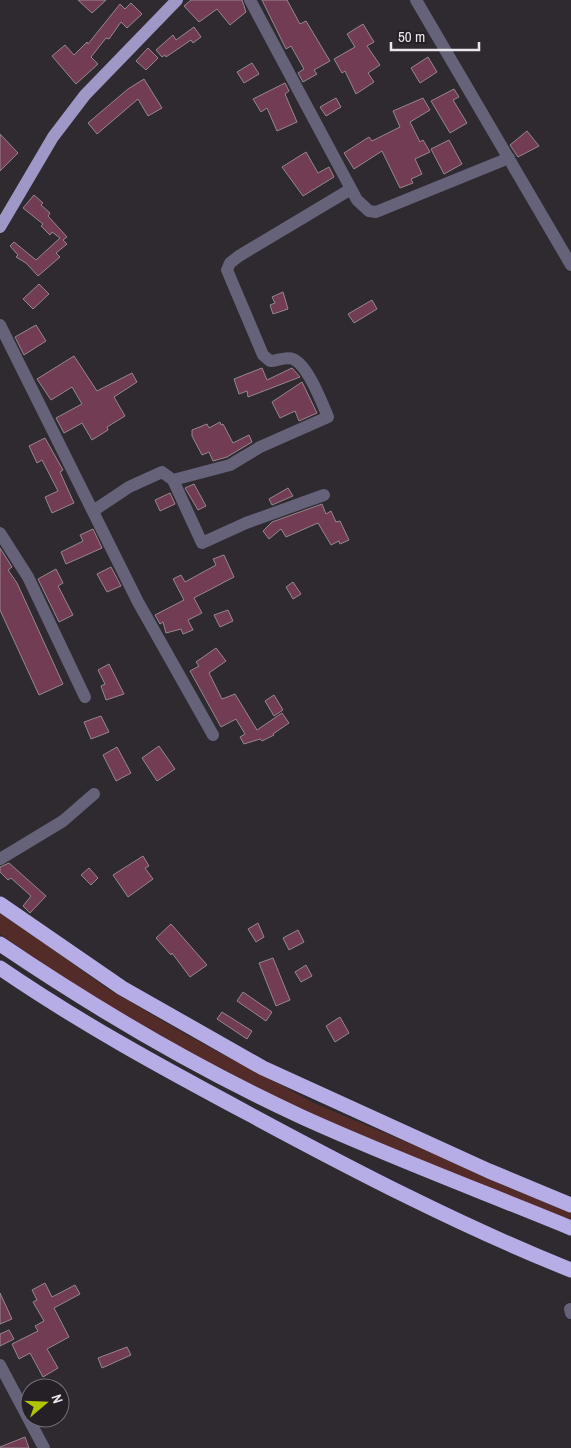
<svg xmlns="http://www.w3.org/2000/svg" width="571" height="1448" viewBox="0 0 571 1448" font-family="'Archivo Narrow',sans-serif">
<rect width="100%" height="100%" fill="#2f2930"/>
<!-- green -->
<path fill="#532c29" d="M0,911L105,987L185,1034L316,1104L571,1211V1223L314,1116L178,1047L96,1000L0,934Z"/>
<!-- building -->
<path fill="#723c54" stroke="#95888d" d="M78,0H106L92,13Z
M191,0H242L246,12L230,25L217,9L199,22L184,6Z
M262,0H287L300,24L306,21L330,61L314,70L317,74L303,82L298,73L304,69L291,46L286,49Z
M131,3L142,14L127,28L121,22L109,39L106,38L91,57L98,64L76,84L52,56L65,45L74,55L87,42L88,44L120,4L125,9Z
M363,24L374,42L367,46L380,65L368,73L374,82L356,94L345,71L342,73L334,59L355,47L347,34Z
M194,27L201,37L193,43L191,40L166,57L165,55L162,57L156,50L173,35L176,40Z
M148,48L158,58L146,70L136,61Z
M428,57L437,72L420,83L411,68Z
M252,63L259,74L244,83L237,72Z
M144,79L162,108L148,116L138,99L97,134L88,123L128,89Z
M285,83L289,91L285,94L297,122L277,131L267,108L261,112L253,99Z
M454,89L459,97L453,100L467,123L450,133L431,101Z
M336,98L341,107L326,116L320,107Z
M423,98L430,110L410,122L420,142L423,140L430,152L415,159L422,174L411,179L413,183L400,188L382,151L354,169L344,153L369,137L372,141L400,127L393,111Z
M527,131L539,146L518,157L510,145Z
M0,134L18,153L0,171Z
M449,140L462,164L444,174L431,149Z
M306,152L318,173L329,167L334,177L303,196L282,167Z
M34,195L43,203L41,205L50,213L48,216L67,237L63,240L67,244L56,253L60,257L38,276L26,263L16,257L18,255L10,246L14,242L36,260L60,238L52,232L50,235L41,226L43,224L23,208Z
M39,284L49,294L33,309L23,299Z
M283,292L288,309L273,314L270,305L275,303L272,297Z
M372,300L377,309L354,323L348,314Z
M36,325L46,341L24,355L15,337Z
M74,356L97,391L132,373L137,382L114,397L125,416L107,427L108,430L92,440L82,423L64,433L56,418L82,404L72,387L51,400L37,379Z
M262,368L267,380L292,368L300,377L248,397L247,391L239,394L234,379Z
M302,382L317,413L299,421L295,411L280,418L272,402Z
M220,422L221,425L223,424L233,443L249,435L252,442L227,457L213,461L209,452L202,455L192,436V430L207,424L209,428Z
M45,438L63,470L60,472L74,503L52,513L45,497L58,491L42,460L37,463L29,446Z
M194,484L206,506L198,510L185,488Z
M288,488L293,496L272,505L269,499Z
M170,493L175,504L160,511L155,500Z
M322,504L326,514L331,511L336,522L340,521L349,540L340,544L339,541L331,545L318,523L286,537L281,529L269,539L263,531L272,522Z
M93,529L102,548L66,564L61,552L83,541L80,535Z
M0,548L12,567L8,570L17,583L63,684L39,695L0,610Z
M224,555L234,577L194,598L202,613L188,620L193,630L183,634L181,629L166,633L163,622L160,624L155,615L184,600L173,579L181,575L185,582L216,565L213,559Z
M111,567L121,586L107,592L97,574Z
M56,569L63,583L58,586L73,615L59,622L38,579Z
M293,582L301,594L293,599L286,587Z
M228,610L233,621L220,627L214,615Z
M216,648L226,661L209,673L222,699L235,694L257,730L282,713L289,723L273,734L274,735L262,741L260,739L244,744L240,737L245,734L236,719L221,727L190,671L199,666L196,662Z
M109,664L124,694L106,700L101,686L105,684L98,670Z
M274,695L283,710L274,716L265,701Z
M101,716L109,732L91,739L84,722Z
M159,746L175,769L157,781L142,758Z
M117,747L131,773L116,781L103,755Z
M143,856L149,866L145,868L153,879L128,897L113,875Z
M9,863L46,896L30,913L23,906L31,896L11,878L8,880L0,872V867Z
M89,868L98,878L91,885L81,875Z
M258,923L264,937L256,942L248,929Z
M171,924L207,965L190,977L172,953L171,955L156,938Z
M298,930L304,942L289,950L283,938Z
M273,958L290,1000L276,1006L259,963Z
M306,965L312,976L301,982L295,972Z
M243,992L272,1012L266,1021L237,1001Z
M222,1012L252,1031L247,1039L217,1019Z
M340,1017L349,1033L335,1042L326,1026Z
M45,1283L52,1297L75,1285L80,1294L54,1308L69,1337L47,1349L58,1368L43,1377L30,1353L19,1359L12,1344L38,1331L35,1326L44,1321L33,1302L37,1300L32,1290Z
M0,1293L12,1319L0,1324Z
M9,1330L14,1339L0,1346V1334Z
M127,1347L131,1355L102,1368L98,1358Z
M25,1437L29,1448H0V1447Z"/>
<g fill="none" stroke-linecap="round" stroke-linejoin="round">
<!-- minor -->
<path stroke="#656279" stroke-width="12" d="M250,0L357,200L369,211L376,212L509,158
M416,0L571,265
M0,325L138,602L213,735
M173,480L230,465L260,447L328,417C322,403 308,365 293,359C286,356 277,361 270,361L263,355L227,270L230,263L239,256L351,189
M93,511L129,487L162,472L173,480L202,543L246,523L324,495
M0,533L28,577L85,697
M0,859L63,821L94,794
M570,1309L571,1313
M0,1365L44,1448"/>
<!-- major -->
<path stroke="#9f98c7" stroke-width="12" d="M0,227L53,137L85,95L177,0"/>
<!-- highway -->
<path stroke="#b6ade6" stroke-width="15" d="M0,904L122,988L263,1068L489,1171L571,1205
M0,944C96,1009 196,1068 302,1117C390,1157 481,1191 571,1228
M0,968C80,1023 165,1069 251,1115C355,1171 461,1226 571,1270"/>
</g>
<!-- north arrow -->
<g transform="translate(45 1403) rotate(71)"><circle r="24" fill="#251f26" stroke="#746f75"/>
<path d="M0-4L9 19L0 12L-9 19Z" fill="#b0c503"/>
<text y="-8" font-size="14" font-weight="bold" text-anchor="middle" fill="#eae6eb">N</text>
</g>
<!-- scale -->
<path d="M391 42v8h88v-8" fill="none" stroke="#eae6eb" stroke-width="2.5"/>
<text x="398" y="42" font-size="15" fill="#eae6eb" stroke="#251f26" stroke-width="4" paint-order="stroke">50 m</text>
</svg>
